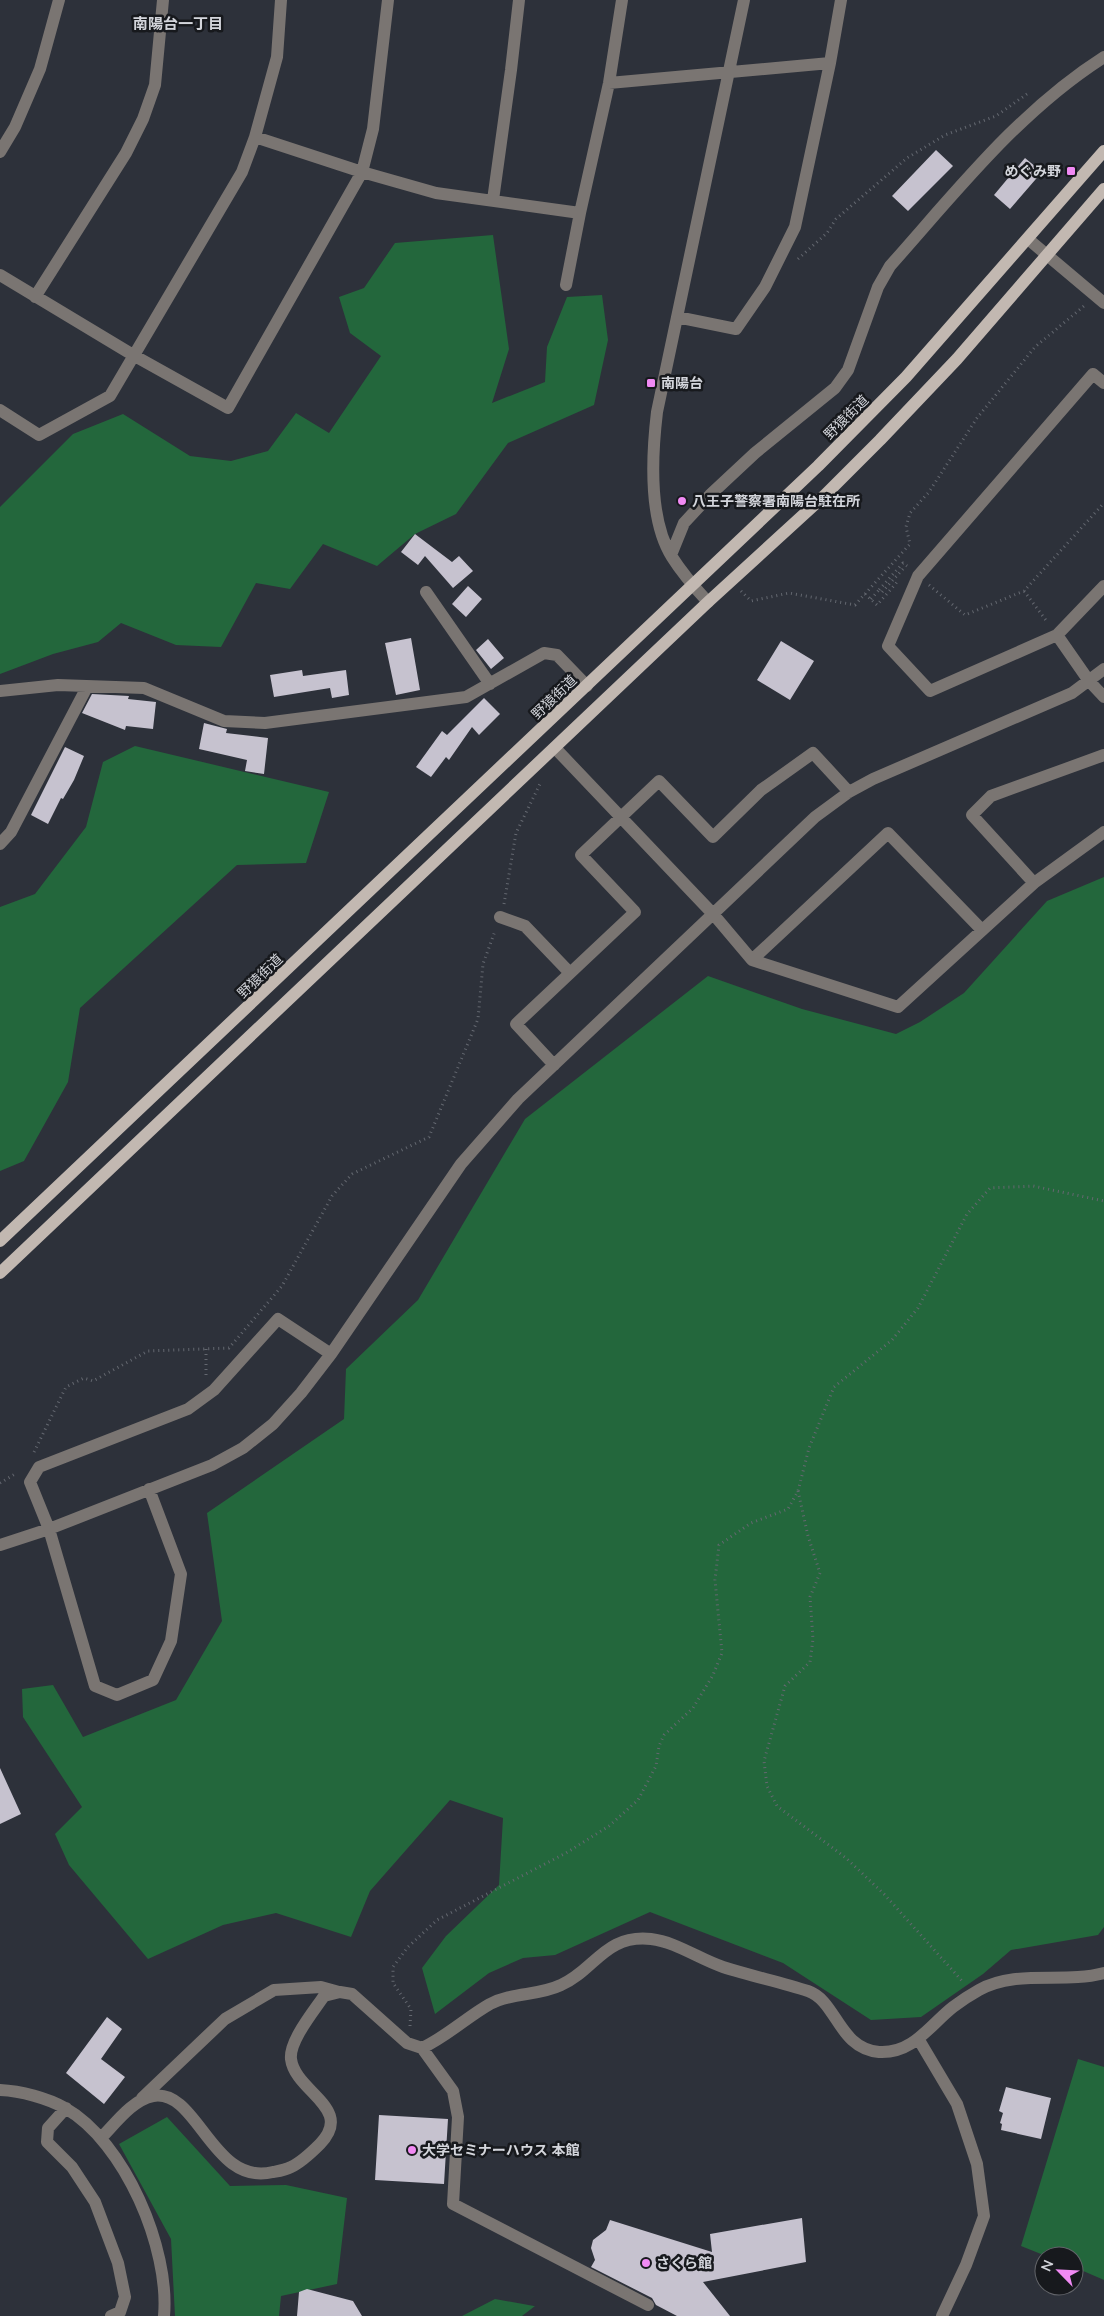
<svg xmlns="http://www.w3.org/2000/svg" width="1104" height="2316" viewBox="0 0 1104 2316" font-family="Mulish,'Noto Sans JP',sans-serif">
<rect width="100%" height="100%" fill="#2d313a"/>
<!-- green -->
<path fill="#23673c" d="M493,235L509,349L492,403L545,382L547,347L567,297L602,295L608,340L594,405L508,443L456,514L415,534L377,566L323,544L290,589L256,583L221,647L176,645L121,623L98,642L53,654L0,674V507L73,434L123,414L190,456L231,461L268,451L296,413L329,433L381,356L350,333L339,297L364,288L395,243Z
M135,746L329,792L306,863L237,865L80,1008L68,1082L24,1161L0,1171V907L35,894L86,827L103,762Z
M1104,877V1927L1098,1935L1011,1950L983,1974L921,2017L871,2020L783,1963L650,1912L555,1955L523,1958L489,1973L435,2014L422,1968L446,1936L499,1885L503,1818L450,1800L370,1891L351,1937L276,1913L223,1925L148,1959L69,1865L55,1834L82,1807L23,1717L22,1689L53,1685L83,1737L176,1700L222,1621L207,1513L344,1419L346,1369L418,1300L525,1119L708,976L802,1009L896,1034L920,1022L964,993L1047,901Z
M1078,2059L1104,2067V2280L1074,2267V2256H1046L1021,2246Z
M167,2117L230,2186L286,2185L347,2198L337,2284L281,2296L279,2316H175L171,2239L119,2144Z
M495,2299L534,2306H535L522,2316H462Z"/>
<!-- building -->
<path fill="#c6c2cf" d="M936,150L953,166L908,211L892,196Z
M1025,158L1042,172L1010,209L994,195Z
M415,534L452,562L459,556L473,571L453,588L425,556L418,565L401,552Z
M468,586L482,599L466,617L452,604Z
M411,638L420,690L396,695L385,643Z
M488,639L504,658L491,669L476,650Z
M781,641L814,661L790,700L757,680Z
M302,670L303,676L346,670L349,695L332,698L330,688L274,697L270,675Z
M92,694L129,696L128,699L156,702L153,729L126,726L125,730L82,713Z
M484,698L500,714L479,735L472,727L449,760L446,757L431,777L416,767L442,731L447,735Z
M204,723L227,729L226,733L268,738L264,774L245,771L247,760L199,749Z
M65,747L84,756L74,780L63,799L61,798L48,824L31,815Z
M0,1768L21,1814L0,1824Z
M107,2017L122,2029L101,2059L125,2077L104,2104L66,2073Z
M1006,2087L1051,2098L1041,2139L1001,2130L1002,2124L1000,2123L1003,2113L999,2111Z
M379,2115L448,2119L444,2184L375,2180Z
M802,2218L806,2262L703,2282L730,2316H677L656,2305L652,2298L591,2267L595,2260L591,2248L593,2240L606,2230L610,2220L712,2252L710,2234Z
M307,2289L353,2301L362,2316H297L299,2292Z"/>
<g fill="none" stroke-linecap="round" stroke-linejoin="round">
<!-- path -->
<path stroke="#646870" stroke-width="3" stroke-dasharray="1 4" stroke-linecap="butt" d="M798,259L827,233L836,219L907,158L945,135L996,116L1027,94
M903,569L882,592L879,590L903,563L907,566
M929,585L965,615L1024,591L1104,503
M741,591L751,601L789,593L855,605L910,544L906,527L910,513L929,492L977,418L1035,347L1084,306
M1024,591L1048,623
M865,594L877,605L898,581
M871,599L879,590
M504,904L516,833L540,784
M206,1349V1376
M34,1452L66,1387L84,1378L93,1381L148,1351L229,1348L282,1286L332,1196L352,1174L429,1137L478,1019L483,964L495,931
M0,1483L15,1474
M798,1491L808,1536L820,1573L810,1597L813,1639L810,1662L785,1686L764,1761L767,1786L777,1806L846,1858L884,1894L963,1982
M410,2026L411,2009L393,1983V1967L408,1947L437,1920L566,1853L609,1826L638,1800L656,1766L659,1746L664,1735L693,1708L713,1675L722,1653L715,1580L719,1545L751,1523L788,1509L798,1491L809,1448L834,1387L892,1340L918,1308L967,1214L990,1188L1033,1186L1104,1201"/>
<!-- minor -->
<path stroke="#7a7572" stroke-width="12" d="M609,83L830,63
M255,137L362,172L436,193L580,213
M0,152L15,127L40,69L59,0
M493,200L511,70L519,0
M1028,239L1104,303
M0,275L133,355L228,408L362,172L373,129L388,0
M566,285L580,213L609,83L622,0
M35,297L126,153L143,119L155,85L163,0
M677,317L736,329L765,287L795,227L830,63L841,0
M1104,383L1093,374L918,576L888,646L930,691L1057,635L1104,586
M0,410L39,435L110,396L242,172L255,137L277,57L281,0
M671,555L684,523L710,495L755,453L835,388L848,370L878,287L890,266C956,192 1019,111 1104,57
M426,592L490,684
M708,602C695,588 682,573 672,557C648,519 652,454 657,412L744,0
M1057,635L1089,681L1104,697
M0,691L58,685L144,688L224,721L265,723L466,697L544,653L557,655L587,686
M555,748L714,915L752,960L898,1007L1034,883L1104,832
M0,844L11,832L87,687
M1034,883L972,815L991,796L1104,755
M500,917L525,926L570,973
M752,960L888,833L981,929
M554,1065L516,1024L635,912L581,855L659,781L713,837L761,790L813,753L849,792
M149,1489L181,1574L171,1641L153,1680L117,1695L95,1686L49,1529L30,1482L39,1467L188,1409L214,1390L278,1319L331,1354
M0,1545L49,1529L212,1465L243,1448L273,1424L301,1393L331,1354L461,1164L518,1099L815,817L849,792L873,779L1072,693L1104,669
M919,2040L957,2104L977,2164L984,2216L966,2265L942,2316
M422,2048L453,2091L458,2117L453,2204L648,2305
M0,2090C21,2091 47,2098 65,2108C125,2142 170,2249 164,2316
M142,2098L225,2019L274,1990L321,1987L339,1992
M66,2108L48,2128L47,2142L72,2167L95,2202L118,2263L125,2297L120,2312L111,2316
M101,2138C115,2124 132,2100 153,2096C198,2088 212,2187 273,2172C279,2171 286,2170 291,2167C302,2162 312,2152 320,2144C355,2108 295,2092 291,2059C289,2041 314,2011 324,1996L340,1992L352,1994L407,2043L422,2048C446,2037 467,2017 490,2004C513,1992 538,1996 561,1985C595,1970 605,1934 651,1939C676,1942 699,1959 723,1967C751,1976 780,1982 808,1991C837,2001 838,2048 879,2052C913,2054 930,2025 953,2007C961,2001 970,1995 979,1990C1017,1969 1063,1984 1104,1973"/>
<!-- major -->
<path stroke="#c2b8b1" stroke-width="12" d="M0,1241L818,466L906,377L1104,151
M0,1273L708,602L824,496L880,440L957,359L1104,189"/>
</g>
<!-- markers -->
<g fill="#f18af4" stroke="#17191d" stroke-width="2">
<rect x="1066" y="166" width="10" height="10" rx="2.5"/>
<rect x="646" y="378" width="10" height="10" rx="2.5"/>
<circle cx="682" cy="501" r="5"/>
<circle cx="412" cy="2150" r="5"/>
<circle cx="646" cy="2263" r="5"/>
</g>
<g text-anchor="middle" dominant-baseline="central" stroke-width="5" stroke-linejoin="round" paint-order="stroke">
<!-- poi labels -->
<g font-size="14" font-weight="bold" fill="#d3d5db" stroke="#17191d" text-anchor="start">
<text x="1061" y="171" text-anchor="end">めぐみ野</text>
<text x="661" y="383">南陽台</text>
<text x="692" y="501">八王子警察署南陽台駐在所</text>
<text x="422" y="2150">大学セミナーハウス 本館</text>
<text x="656" y="2263">さくら館</text>
</g>
<!-- street labels -->
<g font-size="14" fill="#d3d5db" stroke="#17191d">
<text transform="translate(846 417) rotate(-45)">野猿街道</text>
<text transform="translate(554 697) rotate(-44)">野猿街道</text>
<text transform="translate(260 976) rotate(-44)">野猿街道</text>
</g>
<!-- neighbourhood labels -->
<g font-size="15" font-weight="bold" fill="#d3d5db" stroke="#17191d">
<text x="178" y="23">南陽台一丁目</text>
</g>
</g>
<!-- north arrow -->
<g transform="translate(1059 2271) rotate(294)"><circle r="24" fill="#17191d" stroke="#626469"/>
<path d="M0-4L9 19L0 12L-9 19Z" fill="#f18af4"/>
<text y="-8" font-size="14" font-weight="bold" text-anchor="middle" fill="#d3d5db">N</text>
</g>
</svg>
